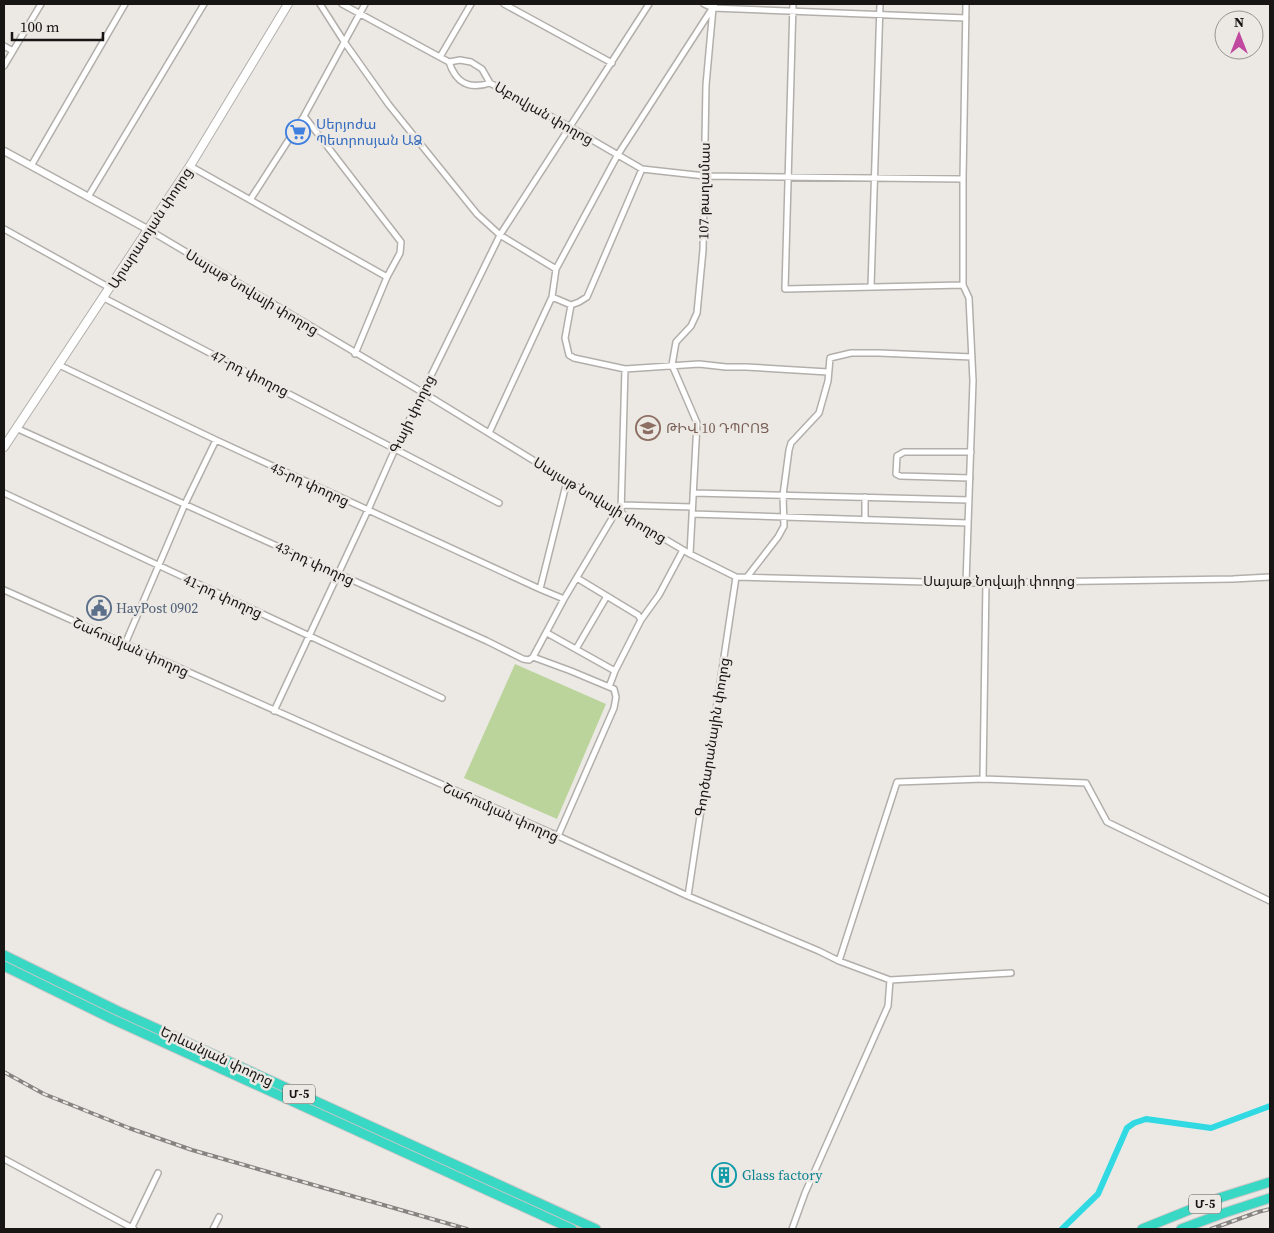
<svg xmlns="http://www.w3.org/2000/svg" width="1274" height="1233" viewBox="0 0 1274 1233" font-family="'Source Serif 4','Noto Sans Armenian',serif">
<rect width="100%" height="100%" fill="#ece9e5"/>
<!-- green -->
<path fill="#bbd49b" d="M515,664L606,704L557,819L464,778Z
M4,958L209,1056L207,1059L102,1011L4,962Z
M226,1064L587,1229H578L224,1067Z"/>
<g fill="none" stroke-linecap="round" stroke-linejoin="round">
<!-- canal -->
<path stroke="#31dae2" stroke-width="6" d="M1062,1229L1098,1194L1127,1128L1134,1123L1146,1119L1211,1128L1270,1106"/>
<defs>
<path id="minor" d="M320,4L345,43L389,105L477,214L500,235L556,269
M342,4L449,62L460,60L471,62L482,69L490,83L570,127L642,169L705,176L963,179
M504,4L612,63
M704,4L713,8L966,18
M793,4L785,289L963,285
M4,46L13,51
M440,57L471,4
M449,62C456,83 469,90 490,83
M4,66L41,4
M304,116L401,242L400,253L387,277L355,354
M31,166L125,4
M190,166L387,277
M88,197L204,4
M250,200L304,116L365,4
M4,229L110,288
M149,230L422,392L567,481L690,554L736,577L966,583L1233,579L1270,577
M871,287L880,4
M552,297L571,305L579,302L587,297L642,169
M104,298L499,503
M571,305L565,338L569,355L574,358L625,369
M59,365L216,440L540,589L564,599
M16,428L487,641L523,659L529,660L533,657L571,671L614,689L616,697L614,708L558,836
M489,433L552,297L556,269L617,156L715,4
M970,478L900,476L896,474L897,456L904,452H971
M4,493L442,698
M693,493L969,500
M622,505L692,507
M621,513L625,369L699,364L726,367H746L828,372
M692,514L968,523
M865,520V497
M690,554L697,423L672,365L676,342L691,326L697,313L703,250L706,85L713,8
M747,577L778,537L784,526L783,495L789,450L791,443L819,413L828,381L830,358L851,353H879L972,357
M577,578L638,615L641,620L615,671L609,687
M966,583L973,381L969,298L963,285V179L966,4
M540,589L567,481
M4,590L558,836L688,896L819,951L839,961L890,980L1011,973
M641,620L659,595L683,550
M547,633L615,671
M125,644L185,504L216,440
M576,649L607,596
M533,657L564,599L617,510
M274,711L368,510L395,449L500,235L649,4
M983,779L986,582
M688,896L736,577
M839,961L897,782L983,779L1086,783L1107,822L1270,901
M4,1159L134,1229
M131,1229L158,1173
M213,1229L219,1217
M792,1229L805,1193L888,1006L890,980"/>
<path id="tertiary" d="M4,151L149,230"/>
<path id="secondary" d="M4,447L190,166L288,4"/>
<path id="trunk" d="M4,955L116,1010L596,1229
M4,966L112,1019L572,1229
M1142,1229L1219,1198L1270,1182
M1181,1229L1224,1213L1270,1198"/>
</defs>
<!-- minor casing -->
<use href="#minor" stroke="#b2afab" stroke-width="8"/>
<!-- tertiary casing -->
<use href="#tertiary" stroke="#b2afab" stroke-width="9"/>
<!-- secondary casing -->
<use href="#secondary" stroke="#b2afab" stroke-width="10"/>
<!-- trunk casing -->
<use href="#trunk" stroke="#c7c7c7" stroke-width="11"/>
<!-- minor -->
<use href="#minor" stroke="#fff" stroke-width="5"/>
<!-- tertiary -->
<use href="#tertiary" stroke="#fff" stroke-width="6"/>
<!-- secondary -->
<use href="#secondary" stroke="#fff" stroke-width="8"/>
<!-- trunk -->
<use href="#trunk" stroke="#38d8c4" stroke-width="9"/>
<defs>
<path id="rail" d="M4,1072L44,1094L129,1128L192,1150L467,1229
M1211,1229L1258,1212L1270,1209"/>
</defs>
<!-- rail casing -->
<use href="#rail" stroke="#868481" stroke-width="4"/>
<!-- rail -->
<use href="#rail" stroke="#ece9e5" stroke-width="2" stroke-dasharray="5.5" stroke-linecap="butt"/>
</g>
<!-- icons -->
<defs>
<symbol id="supermarket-ring" viewBox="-11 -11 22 22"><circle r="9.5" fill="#ece9e5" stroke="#3f7fe0" stroke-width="1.5"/><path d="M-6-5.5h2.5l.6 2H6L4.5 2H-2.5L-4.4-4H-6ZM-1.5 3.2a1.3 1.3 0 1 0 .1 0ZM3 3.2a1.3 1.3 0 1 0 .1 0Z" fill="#3f7fe0"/></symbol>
<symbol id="school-ring" viewBox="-11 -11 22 22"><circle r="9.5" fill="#ece9e5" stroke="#8d6e63" stroke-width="1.5"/><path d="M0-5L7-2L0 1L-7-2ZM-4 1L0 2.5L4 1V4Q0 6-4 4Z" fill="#8d6e63"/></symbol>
<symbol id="civic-ring" viewBox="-11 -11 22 22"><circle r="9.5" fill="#ece9e5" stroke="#5c6f8a" stroke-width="1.5"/><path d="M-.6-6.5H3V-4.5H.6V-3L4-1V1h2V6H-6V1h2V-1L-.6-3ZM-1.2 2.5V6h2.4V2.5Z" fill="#5c6f8a"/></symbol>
<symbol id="building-ring" viewBox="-11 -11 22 22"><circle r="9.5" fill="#ece9e5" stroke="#0f9aa8" stroke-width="1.5"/><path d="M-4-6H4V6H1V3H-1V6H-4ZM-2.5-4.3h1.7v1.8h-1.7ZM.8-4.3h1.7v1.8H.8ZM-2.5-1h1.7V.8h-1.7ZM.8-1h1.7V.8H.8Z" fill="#0f9aa8"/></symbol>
</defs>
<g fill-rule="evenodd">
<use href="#supermarket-ring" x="284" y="118" width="28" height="28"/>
<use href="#school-ring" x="634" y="414" width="28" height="28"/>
<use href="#civic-ring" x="85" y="594" width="28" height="28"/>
<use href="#building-ring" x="710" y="1161" width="28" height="28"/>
</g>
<g text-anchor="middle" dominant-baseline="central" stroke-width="5" stroke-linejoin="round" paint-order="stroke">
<!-- shield labels -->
<g fill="#ece9e5" stroke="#575553" stroke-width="1">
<rect x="283" y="1084.5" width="32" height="19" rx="4"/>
<rect x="1189" y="1194.5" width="32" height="19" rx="4"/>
</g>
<g font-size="12" font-weight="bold" fill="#171614">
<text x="299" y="1094">Մ-5</text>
<text x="1205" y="1204">Մ-5</text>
</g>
<!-- street labels -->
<g font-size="14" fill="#171614" stroke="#ece9e5">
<text transform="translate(544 113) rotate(30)">Աբովյան փողոց</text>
<text transform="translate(704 191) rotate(-89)">107 թաղամաս</text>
<text transform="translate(150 228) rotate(-57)">Արարատյան փողոց</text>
<text transform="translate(252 292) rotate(31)">Սայաթ Նովայի փողոց</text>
<text transform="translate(250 373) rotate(27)">47-րդ փողոց</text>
<text transform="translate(412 414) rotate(-64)">Գայի փողոց</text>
<text transform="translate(310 484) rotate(25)">45-րդ փողոց</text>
<text transform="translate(600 500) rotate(31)">Սայաթ Նովայի փողոց</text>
<text transform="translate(315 563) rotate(25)">43-րդ փողոց</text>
<text x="999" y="581">Սայաթ Նովայի փողոց</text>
<text transform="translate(223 596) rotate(25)">41-րդ փողոց</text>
<text transform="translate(131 647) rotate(24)">Շահումյան փողոց</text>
<text transform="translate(712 737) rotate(-81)">Գործարանային փողոց</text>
<text transform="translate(501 812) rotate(24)">Շահումյան փողոց</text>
<text transform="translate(217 1056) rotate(25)">Երևանյան փողոց</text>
</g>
<!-- shop labels -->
<g font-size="14" fill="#366cbe" stroke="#ece9e5" text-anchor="start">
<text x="316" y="124">Սերյոժա<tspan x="316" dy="16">Պետրոսյան ԱՁ</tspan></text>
</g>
<!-- education labels -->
<g font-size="14" fill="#785e54" stroke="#ece9e5" text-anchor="start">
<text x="666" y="428">ԹԻՎ 10 ԴՊՐՈՑ</text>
</g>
<!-- service labels -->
<g font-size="14" fill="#4e5e75" stroke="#ece9e5" text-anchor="start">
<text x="116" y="608">HayPost 0902</text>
</g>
<!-- culture labels -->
<g font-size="14" fill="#0d838f" stroke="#ece9e5" text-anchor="start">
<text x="742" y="1175">Glass factory</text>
</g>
</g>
<!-- border -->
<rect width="1274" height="1233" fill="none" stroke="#171614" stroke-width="10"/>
<!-- north arrow -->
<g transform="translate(1239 35)"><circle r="24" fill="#ece9e5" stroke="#979591"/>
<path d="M0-4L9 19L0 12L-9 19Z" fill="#c0489e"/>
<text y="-8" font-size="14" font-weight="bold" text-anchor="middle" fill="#171614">N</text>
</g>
<!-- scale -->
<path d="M12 32v8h91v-8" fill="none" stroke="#171614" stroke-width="2.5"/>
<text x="20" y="32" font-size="15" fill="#171614" stroke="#ece9e5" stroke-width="4" paint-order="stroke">100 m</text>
</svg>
